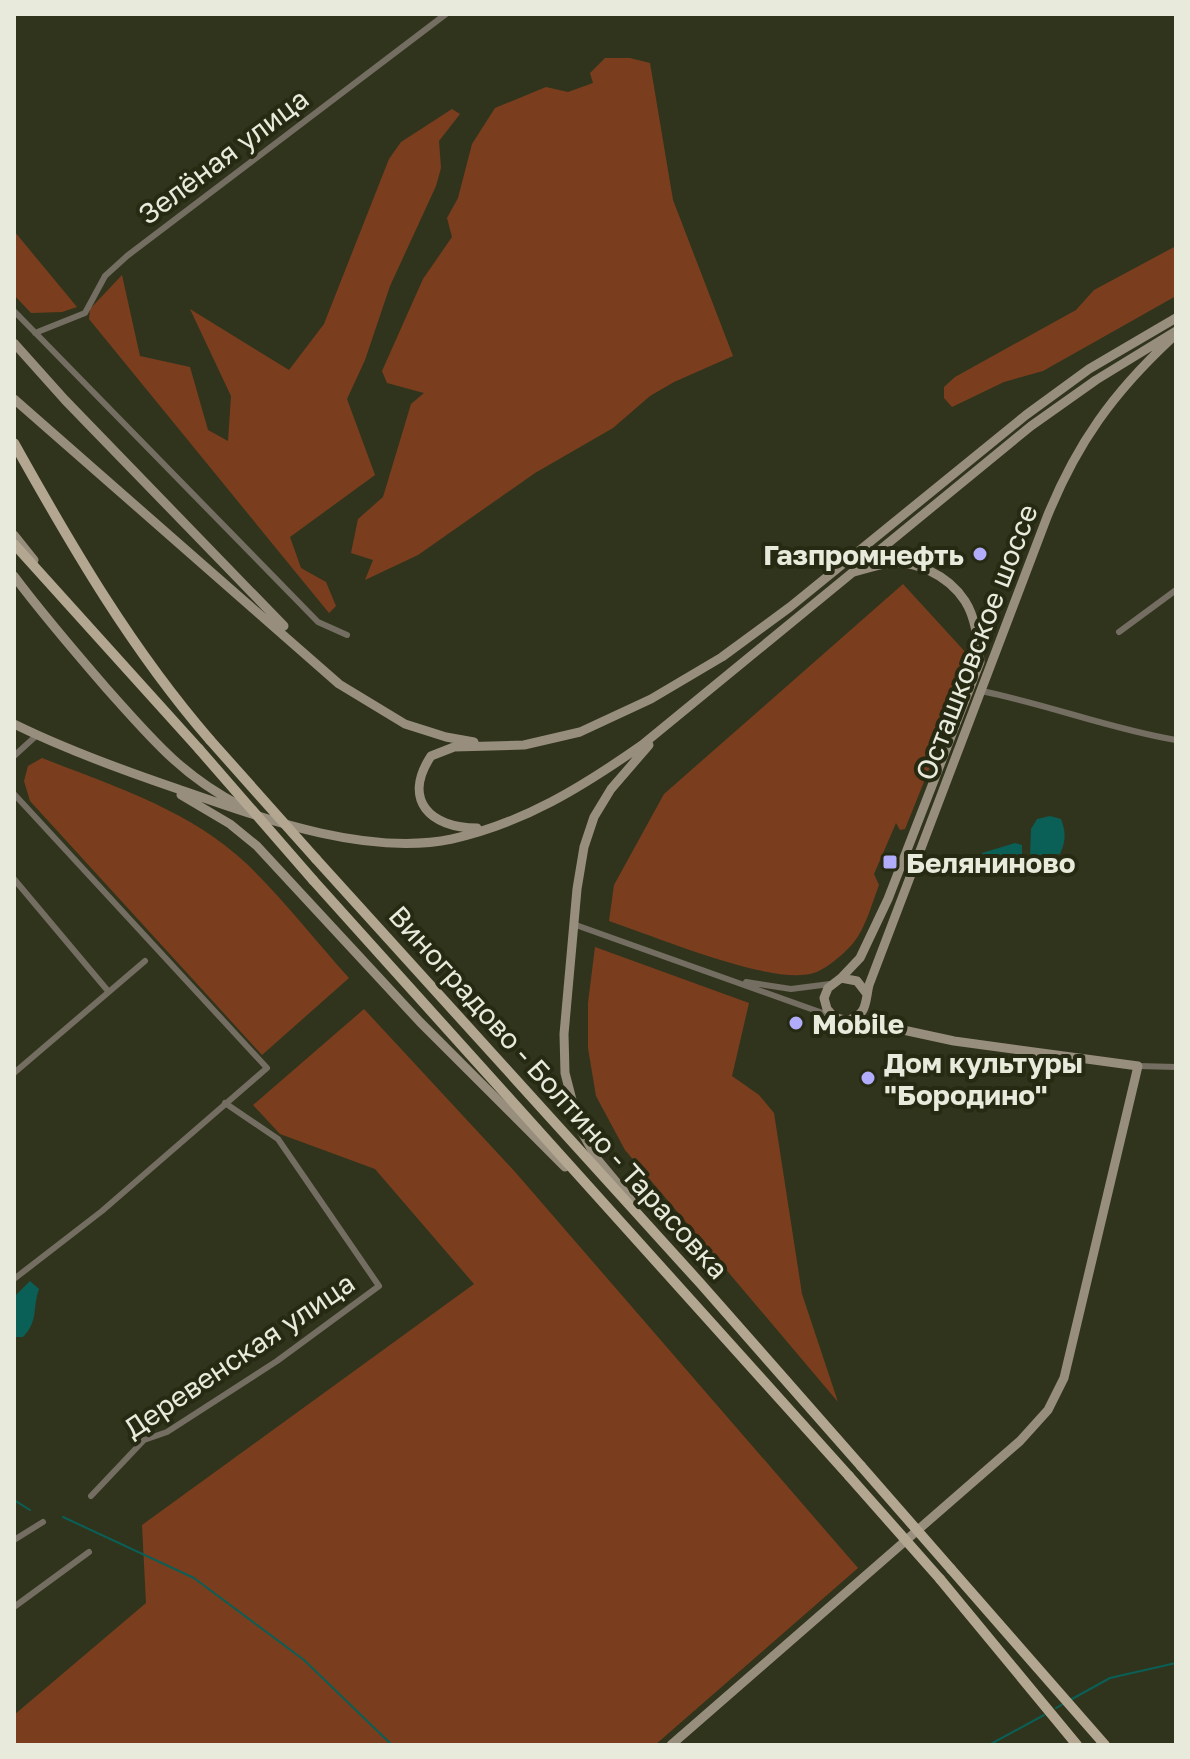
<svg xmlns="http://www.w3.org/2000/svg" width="1190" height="1759" viewBox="0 0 1190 1759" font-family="'Golos Text',sans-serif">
<rect width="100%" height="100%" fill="#31341c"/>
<!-- green -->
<path fill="#7a3e1f" d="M605,58H630L650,63L673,200L733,356L674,382L650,396L613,428L535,473L418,555L365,580L373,560L351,553L358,519L383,497L411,404L424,393L387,383L382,371L423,279L452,237L447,218L458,198L472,144L495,108L546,87L568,92L593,83L590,73Z
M452,109L460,114L439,141L441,168L436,186L390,286L365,360L347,399L375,475L290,537L301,568L326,582L336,606L329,613L89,319L90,309L122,275L140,356L190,367L208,430L228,441L231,396L190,309L289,370L324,324L389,159L401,142Z
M14,231L77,307L62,312L31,313L14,295Z
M1176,246V296L1043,371L1004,382L952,407L944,398V387L955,377L1076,310L1094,290Z
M903,584L968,655L940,728L936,752L905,829L900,830L896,823L874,874L879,885C872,903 866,927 854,942C845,953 825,971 810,974C765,983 657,937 609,921L614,885L664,794Z
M42,758C113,786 190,810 247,864C283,899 315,940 349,978L262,1055L30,801L24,781L28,766Z
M595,947L749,1003L732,1076L759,1095L774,1113L802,1294L838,1402L625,1150L596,1096L588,1048V1003Z
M364,1009L516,1173L858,1568L655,1745H14V1715L146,1603L142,1525L474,1284L375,1169L280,1134L253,1105Z"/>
<!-- water -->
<path fill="#0a5f56" d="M1050,816L1061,819C1066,832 1066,841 1060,854L1030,856L1031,829L1037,819Z
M1015,843L1022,845V863C1007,870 989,868 982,853Z
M30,1281L39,1289C32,1309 39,1320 23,1337H14V1297Z"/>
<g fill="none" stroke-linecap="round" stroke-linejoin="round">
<!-- stream -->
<path stroke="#0a5f56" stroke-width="2" d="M14,1500L30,1510
M63,1517L194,1578L304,1660L392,1745
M1072,1699L1110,1678L1176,1663
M1056,1708L1063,1704
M989,1745L1044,1715"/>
<!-- street -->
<path stroke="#736d62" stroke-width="6" d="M14,311L318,622L347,635
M35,333L85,313L105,276L127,256L446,14
M1119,632L1176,590
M981,691C1047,704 1110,729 1176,740
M14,756L37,735
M14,794L267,1068L102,1211L14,1279
M14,879L108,991
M573,924L831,1016
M746,982L791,989L830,984
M1138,1066L1176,1067
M14,1073L145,961
M91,1496L144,1440L167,1432L277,1361L379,1286L278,1139L225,1103
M14,1540L43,1522
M14,1607L89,1552"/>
<!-- secondary -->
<path stroke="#988e7d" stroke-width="9" d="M14,343L65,400L284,626
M14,399L339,684L405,724L446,737L474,742
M14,535L34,560
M14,576C43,615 75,652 107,689C150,737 181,775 239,805
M14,724C67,750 122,770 178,789C259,817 366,857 452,839C524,823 582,787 642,745L1031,426L1096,380L1176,331
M181,795L230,824L257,846L420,1022L565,1167
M477,828C430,828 402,800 431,756L454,747L524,745L580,732L651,699L722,657L790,607L1026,415L1089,369L1176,318
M841,978L857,981L867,994
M848,1020C868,1015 865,1001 869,985L1047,517C1077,443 1113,393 1171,339
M632,1201L597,1159L579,1127L565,1073L564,1034L577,889L584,847L594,817L611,789L649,745
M671,1745L1020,1441L1048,1410L1064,1378L1138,1066L954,1041L880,1025L858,1024L834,1017L827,1009L824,998L828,988L841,978L860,958L888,899L980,662C978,642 976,618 965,601C948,575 915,559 884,564C874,566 864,569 854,572"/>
<!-- primary -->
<path stroke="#b4a791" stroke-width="10" d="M14,443C72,547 132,650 210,740
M14,544L199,749
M316,859L701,1284L861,1466
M313,880L849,1476
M951,1569L1105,1745
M940,1579L1077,1745"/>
<!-- primary-bridge -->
<path stroke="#b4a791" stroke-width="10" d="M210,740L316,859
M199,749L313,880
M861,1466L951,1569
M849,1476L940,1579"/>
</g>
<!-- markers -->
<g fill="#b1adfa" stroke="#272a12" stroke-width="3">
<circle cx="980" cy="554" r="8"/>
<rect x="882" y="854" width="16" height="16" rx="4"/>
<circle cx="796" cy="1023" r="8"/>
<circle cx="868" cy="1078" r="8"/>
</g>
<g text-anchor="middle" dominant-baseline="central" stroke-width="8" stroke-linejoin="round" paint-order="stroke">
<!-- street labels -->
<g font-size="28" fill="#e8ebdc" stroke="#272a12">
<text transform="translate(223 156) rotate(-37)">Зелёная улица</text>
<text transform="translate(976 642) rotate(-69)">Осташковское шоссе</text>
<text transform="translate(559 1092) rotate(48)">Виноградово - Болтино - Тарасовка</text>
<text transform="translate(239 1355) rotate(-34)">Деревенская улица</text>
</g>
<!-- poi labels -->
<g font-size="28" font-weight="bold" fill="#e8ebdc" stroke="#272a12" text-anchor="start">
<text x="964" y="554" text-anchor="end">Газпромнефть</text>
<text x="906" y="862">Беляниново</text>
<text x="812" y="1023">Mobile</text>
<text x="884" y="1062">Дом культуры<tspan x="884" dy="32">"Бородино"</tspan></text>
</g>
</g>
<!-- border -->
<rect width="1190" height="1759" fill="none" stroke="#e8ebdc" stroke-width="32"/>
</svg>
